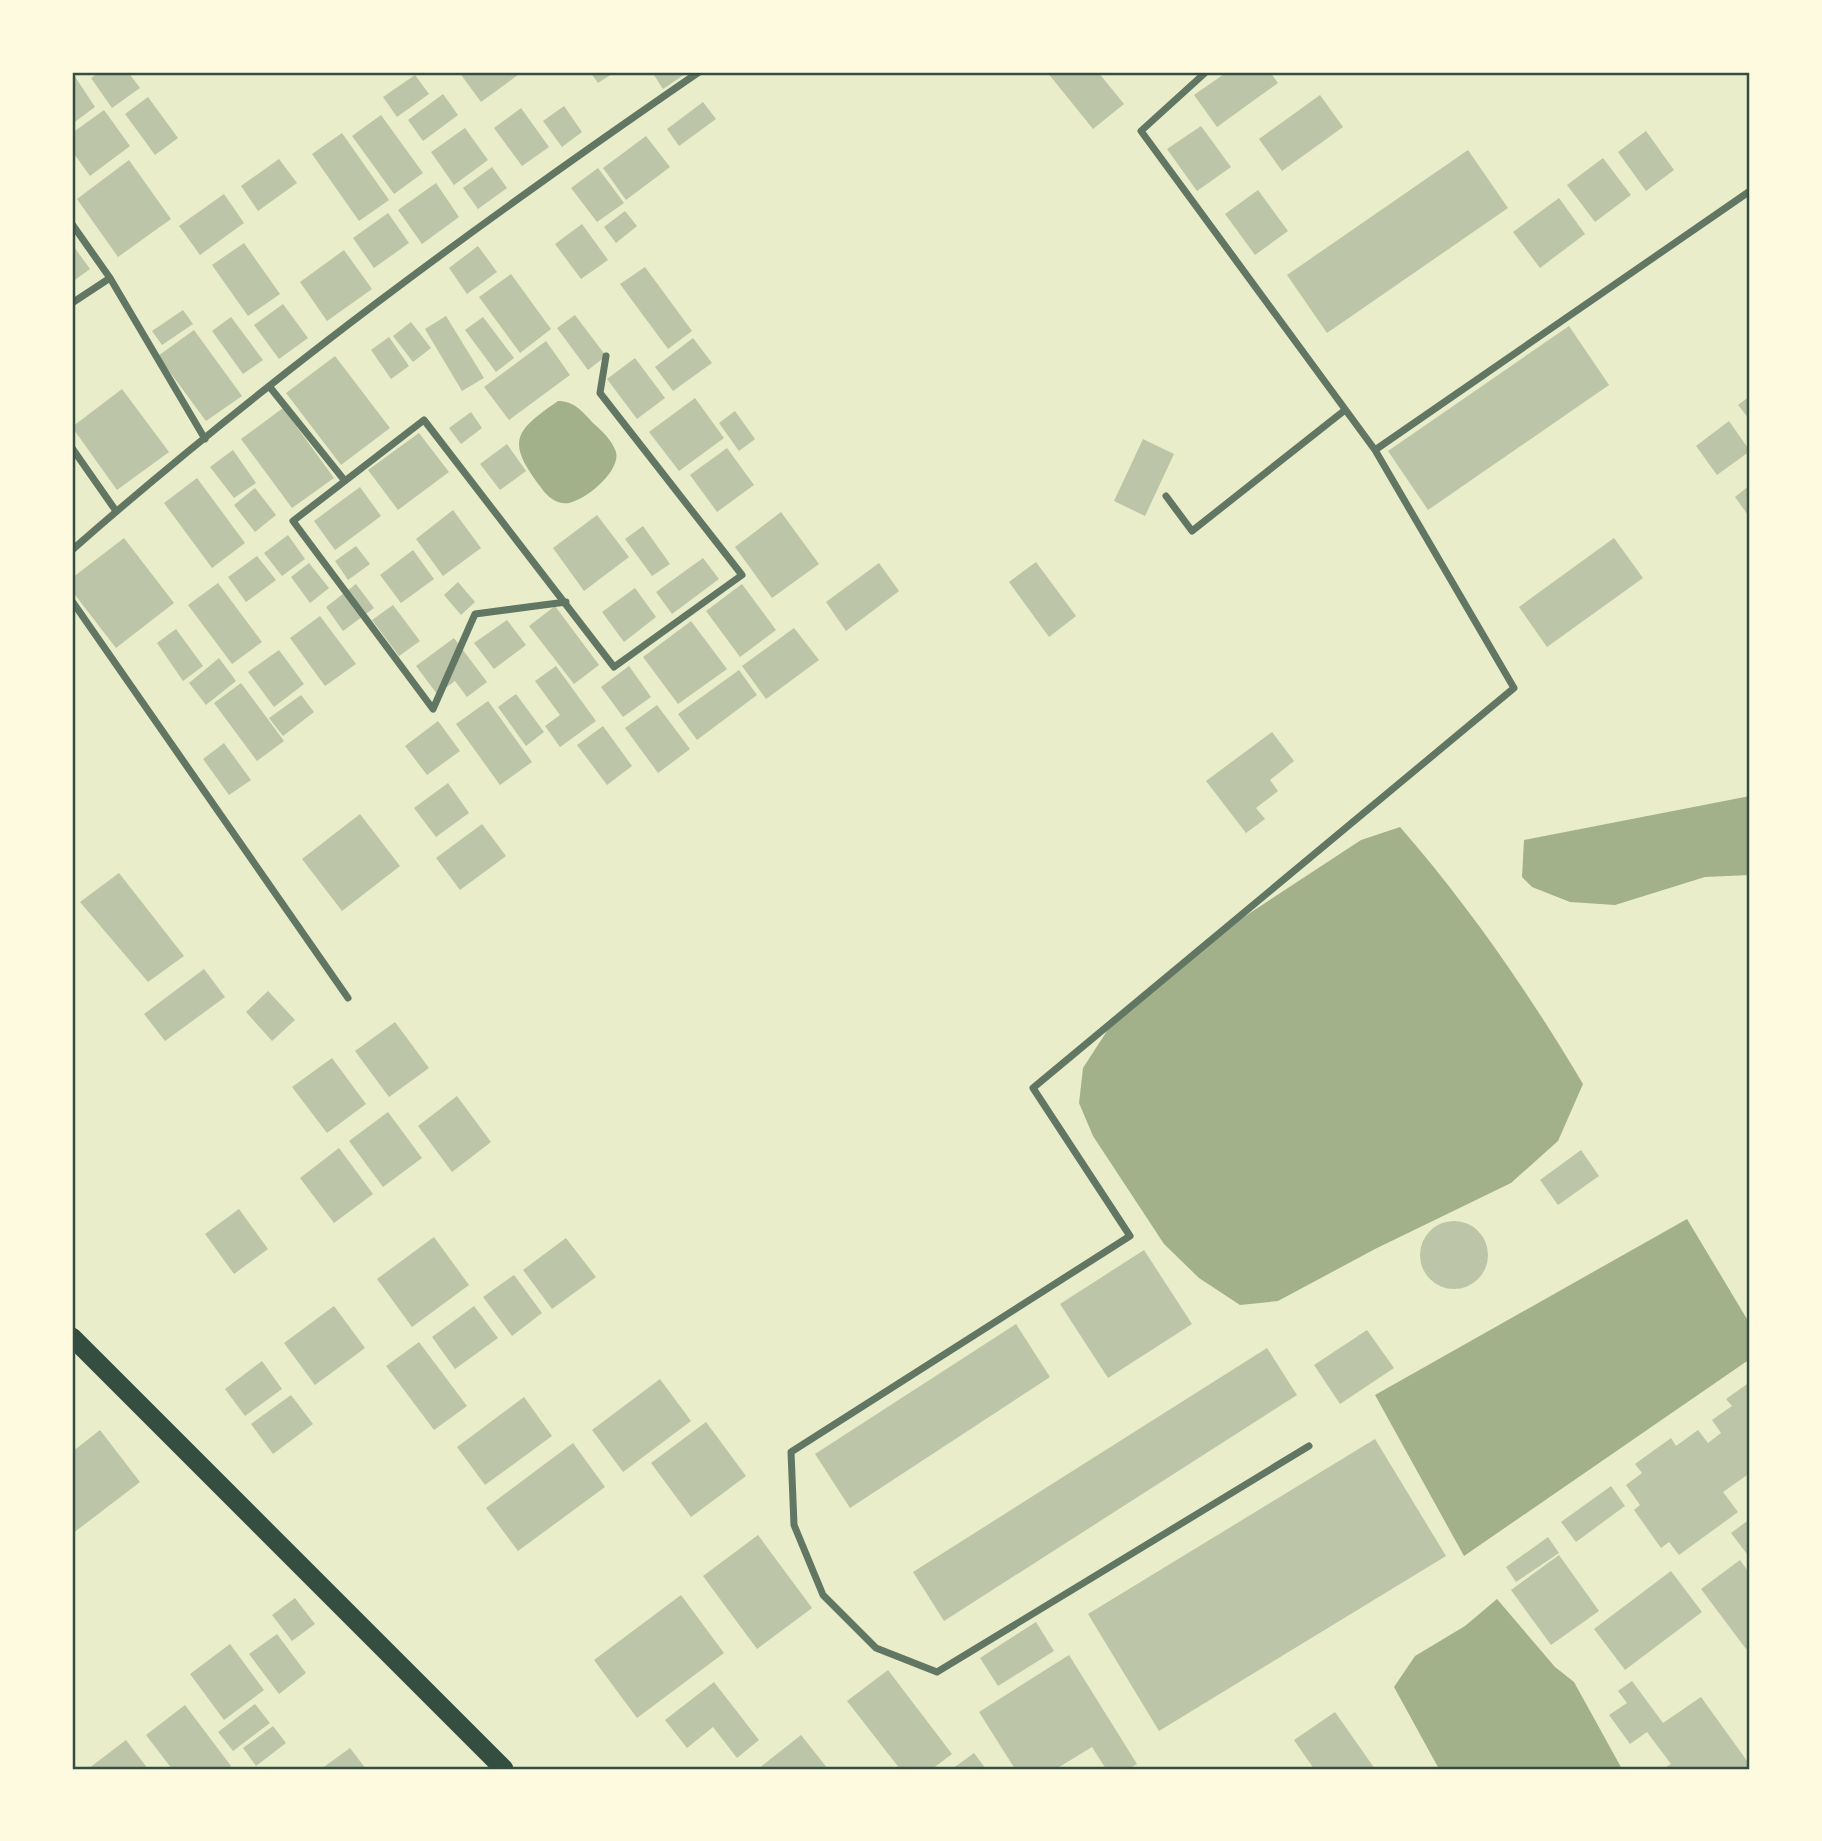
<svg xmlns="http://www.w3.org/2000/svg" width="1822" height="1841" viewBox="0 0 1822 1841" font-family="'Sofia Sans Condensed',sans-serif">
<rect width="100%" height="100%" fill="#e9edc9"/>
<!-- water -->
<path fill="#a3b18a" d="M558,401C574,401 582,411 593,423C602,431 612,440 616,452C621,471 586,500 569,503C557,505 548,497 542,489C506,442 513,432 558,401Z
M1750,796V875L1705,877L1615,905L1570,902L1532,887L1522,877L1524,840Z
M1400,827C1469,906 1529,993 1583,1084L1558,1141L1511,1183L1375,1249L1278,1301L1240,1305L1199,1278L1164,1244L1093,1136L1079,1103L1083,1068L1116,1017L1227,928L1361,840Z
M1687,1219L1750,1324V1359L1464,1556L1375,1395Z
M1497,1599L1555,1667L1574,1682L1622,1769H1439L1394,1687L1415,1656L1465,1626Z"/>
<!-- building -->
<path fill="#bcc5a7" d="M72,72L95,107L72,124Z
M100,72H128L140,88L112,108L91,78Z
M459,72H522L481,102Z
M590,72H615L598,83Z
M652,72H688L663,89Z
M1047,72H1098L1124,104L1093,129Z
M1227,72H1270L1278,83L1217,127L1194,95Z
M415,75L429,94L397,117L383,97Z
M443,94L458,115L423,141L408,120Z
M1320,95L1343,127L1282,171L1259,139Z
M148,97L178,138L155,155L125,114Z
M703,102L716,119L679,146L667,129Z
M564,106L582,132L562,147L543,121Z
M521,108L549,147L522,166L494,128Z
M104,110L130,146L90,176L72,151V133Z
M381,115L423,173L394,194L352,136Z
M1201,126L1231,167L1197,191L1167,149Z
M465,128L488,160L454,185L431,152Z
M1646,131L1674,170L1646,191L1618,152Z
M342,133L389,200L359,221L312,154Z
M646,136L670,167L626,200L603,168Z
M1468,150L1508,208L1327,333L1287,275Z
M1603,158L1631,195L1595,222L1567,185Z
M279,159L297,183L258,211L241,186Z
M129,160L171,219L118,257L77,199Z
M492,167L507,188L478,209L463,188Z
M598,168L624,203L597,222L571,188Z
M436,183L459,217L422,244L398,210Z
M1258,190L1288,231L1255,255L1225,214Z
M224,194L244,223L200,255L179,226Z
M1559,198L1585,234L1540,268L1513,232Z
M625,211L637,226L616,243L604,227Z
M388,213L409,243L374,268L353,238Z
M582,224L608,260L581,279L555,244Z
M244,243L280,294L248,316L212,265Z
M72,244L90,269L72,282Z
M478,246L497,272L467,294L449,268Z
M344,250L372,289L327,321L300,282Z
M645,267L692,331L668,349L620,284Z
M511,274L551,329L520,353L479,297Z
M283,304L308,338L279,359L254,325Z
M183,310L193,324L162,345L152,331Z
M575,315L606,356L588,370L557,328Z
M446,316L484,378L462,391L425,329Z
M231,317L263,360L243,374L212,331Z
M483,317L514,358L496,372L465,330Z
M411,322L431,348L413,362L393,336Z
M1569,326L1609,385L1428,510L1388,451Z
M194,330L242,396L206,421L158,356Z
M389,337L409,366L391,379L371,350Z
M693,338L712,363L673,391L655,367Z
M546,341L570,375L509,420L484,387Z
M335,356L390,428L341,465L286,393Z
M635,358L665,398L637,419L607,379Z
M122,389L169,452L117,490L72,427Z
M1750,396V420L1738,405Z
M695,398L724,438L679,471L649,432Z
M283,408L334,478L292,508L241,439Z
M735,411L755,439L739,451L719,423Z
M471,412L482,428L461,444L449,428Z
M1729,421L1750,451L1717,475L1696,446Z
M419,433L449,472L398,510L368,470Z
M1143,439L1174,454L1145,516L1114,501Z
M507,444L526,471L500,490L480,464Z
M727,448L754,485L717,512L690,475Z
M233,450L256,483L234,498L210,467Z
M197,478L245,543L212,568L164,503Z
M1750,485V518L1735,497Z
M360,487L381,516L335,550L314,521Z
M255,488L276,515L255,532L234,505Z
M453,510L481,548L443,576L416,539Z
M781,512L819,564L772,598L735,547Z
M597,515L629,557L584,591L553,548Z
M643,526L670,564L652,576L625,539Z
M288,535L305,559L282,576L264,553Z
M124,538L174,603L116,648L72,591V578Z
M1614,538L1643,578L1547,647L1519,607Z
M356,546L370,564L348,580L335,561Z
M413,550L434,579L401,603L380,575Z
M257,556L276,580L246,602L228,577Z
M703,558L719,579L672,614L656,592Z
M1036,562L1076,616L1049,637L1009,582Z
M309,563L329,588L310,603L291,577Z
M879,563L899,591L846,631L826,602Z
M458,582L475,602L461,615L444,595Z
M218,583L262,642L232,664L188,605Z
M356,584L374,608L343,631L326,607Z
M742,584L776,630L740,657L706,611Z
M635,588L656,617L624,642L602,612Z
M393,605L420,641L399,656L372,620Z
M555,606L599,665L574,684L529,626Z
M320,616L356,664L325,686L290,638Z
M507,620L526,645L494,669L474,643Z
M691,621L727,669L678,704L643,657Z
M794,628L819,660L766,699L742,666Z
M176,629L203,666L183,681L157,643Z
M454,638L487,682L467,697L455,681L437,694L416,666Z
M279,650L304,684L274,707L248,672Z
M219,658L236,681L206,705L189,683Z
M556,666L596,721L560,747L545,726L560,715L535,681Z
M629,666L651,697L623,717L601,687Z
M739,670L757,695L697,740L678,714Z
M241,683L284,741L257,761L214,703Z
M516,694L544,732L526,746L498,707Z
M301,695L314,712L283,736L269,718Z
M488,701L532,762L500,785L456,724Z
M657,705L690,749L658,773L625,728Z
M438,721L460,751L427,775L405,746Z
M603,726L632,766L607,785L577,745Z
M1272,732L1294,761L1270,780L1278,791L1256,808L1265,819L1246,833L1206,781Z
M224,743L251,780L229,795L203,759Z
M448,783L469,813L436,837L414,808Z
M360,814L400,866L342,911L302,859Z
M482,824L506,856L460,890L436,858Z
M119,873L184,956L148,982L80,902Z
M204,969L225,997L165,1041L144,1014Z
M268,991L295,1020L272,1041L246,1012Z
M395,1022L429,1068L389,1097L355,1051Z
M332,1058L366,1104L327,1133L292,1087Z
M457,1096L491,1142L452,1172L418,1126Z
M388,1112L422,1158L383,1187L349,1141Z
M339,1148L373,1194L334,1223L300,1178Z
M1581,1150L1599,1176L1558,1205L1540,1180Z
M239,1209L268,1249L234,1274L205,1234Z
M1420 1255a34 34 0 1 1 68 0a34 34 0 1 1-68 0Z
M434,1237L469,1285L412,1327L377,1279Z
M566,1238L596,1277L552,1309L523,1270Z
M1144,1250L1192,1324L1108,1378L1060,1304Z
M514,1275L542,1313L512,1336L483,1297Z
M334,1306L365,1348L315,1385L284,1343Z
M474,1306L498,1338L455,1369L432,1337Z
M1016,1324L1050,1377L850,1508L815,1454Z
M1367,1330L1394,1368L1340,1404L1314,1365Z
M419,1342L467,1406L434,1430L386,1366Z
M1267,1348L1297,1395L944,1621L913,1572Z
M262,1361L282,1389L245,1416L225,1389Z
M660,1379L691,1421L623,1472L592,1430Z
M1750,1382V1473L1723,1492L1738,1512L1679,1555L1669,1542L1661,1548L1634,1510L1640,1505L1626,1485L1642,1473L1635,1464L1671,1438L1676,1446L1698,1430L1708,1443L1721,1433L1712,1420L1732,1406L1726,1399Z
M291,1395L313,1424L273,1454L251,1424Z
M524,1397L552,1436L485,1485L457,1447Z
M706,1422L746,1476L691,1517L651,1463Z
M100,1430L140,1482L72,1534V1452Z
M1375,1439L1446,1556L1159,1731L1088,1614Z
M573,1443L605,1487L518,1551L486,1508Z
M1611,1486L1625,1506L1576,1542L1561,1522Z
M1750,1519V1558L1731,1533Z
M758,1535L812,1608L757,1649L703,1576Z
M1548,1537L1559,1553L1516,1582L1506,1567Z
M1559,1555L1599,1611L1551,1645L1511,1590Z
M1740,1560L1750,1574V1646L1746,1649L1701,1589Z
M1671,1571L1702,1612L1625,1670L1594,1629Z
M681,1595L724,1653L637,1718L594,1660Z
M295,1598L315,1624L292,1641L272,1615Z
M1036,1622L1054,1651L998,1686L980,1658Z
M277,1634L306,1673L279,1694L249,1654Z
M230,1644L264,1690L224,1720L190,1674Z
M1069,1655L1137,1764L1128,1769H1106L1092,1747L1056,1769H1015L979,1712Z
M888,1670L952,1754L932,1769H900L847,1701Z
M1632,1681L1663,1723L1701,1697L1750,1765L1743,1769H1663L1671,1764L1647,1732L1630,1744L1609,1715L1627,1703L1618,1691Z
M714,1682L759,1740L737,1758L713,1727L687,1748L665,1720Z
M255,1704L270,1723L233,1751L218,1732Z
M185,1705L231,1766L226,1769H172L146,1735Z
M1335,1712L1375,1769H1314L1294,1740Z
M273,1726L286,1743L256,1766L243,1748Z
M801,1735L828,1769H758Z
M126,1740L148,1769H88Z
M350,1748L366,1769H321Z
M974,1753L986,1769H952Z"/>
<g fill="none" stroke-linecap="round" stroke-linejoin="round">
<!-- minor -->
<path stroke="#617663" stroke-width="7" d="M1206,72L1141,131L1375,450L1514,688L1033,1088L1130,1236L791,1452L794,1525L823,1595L876,1648L937,1672L1309,1446
M72,224L110,278L205,439
M72,303L110,278
M269,386L345,481
M72,448L116,511
M1375,450L1750,191
M1166,496L1192,531L1345,410
M72,550C270,376 482,221 699,72
M72,601L348,998
M566,602L475,614L433,709L293,521L424,420L614,667L742,575L600,393L606,356"/>
<!-- trunk -->
<path stroke="#344e41" stroke-width="19" d="M72,1337L504,1769"/>
</g>
<!-- border -->
<rect width="1822" height="1841" fill="none" stroke="#fefae0" stroke-width="147"/>
<rect x="74" y="74" width="1674" height="1694" fill="none" stroke="#344e41" stroke-width="2.5"/>
</svg>
